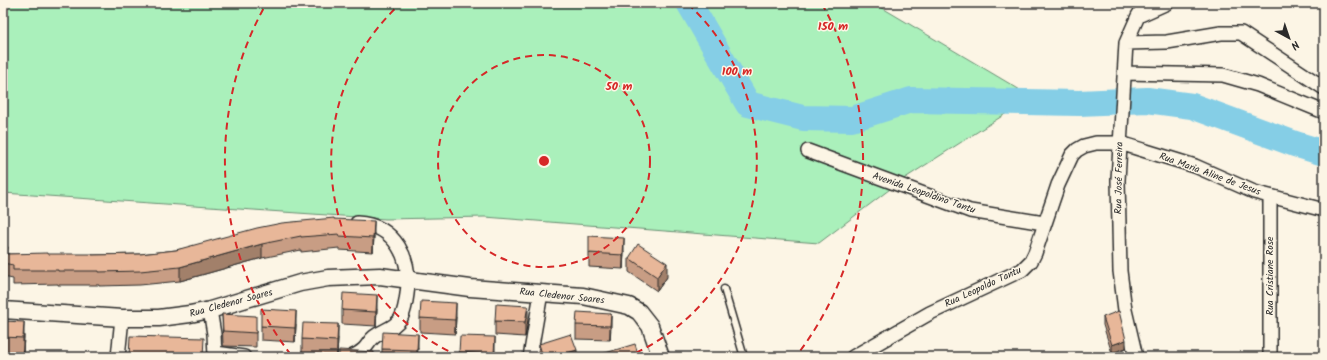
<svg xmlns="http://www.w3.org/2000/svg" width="1327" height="360" viewBox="0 0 1327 360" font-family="Kalam,sans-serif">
<rect width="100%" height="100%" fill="#fcf5e5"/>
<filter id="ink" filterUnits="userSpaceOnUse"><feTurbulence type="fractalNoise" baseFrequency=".025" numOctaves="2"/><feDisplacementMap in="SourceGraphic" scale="8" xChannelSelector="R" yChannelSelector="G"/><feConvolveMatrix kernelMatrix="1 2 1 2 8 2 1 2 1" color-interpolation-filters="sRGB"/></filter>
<g filter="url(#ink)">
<!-- green -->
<path fill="#aaf0bb" stroke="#6a8e73" d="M3,3H874L1032,97L902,180L819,243L485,217L386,219L3,193Z"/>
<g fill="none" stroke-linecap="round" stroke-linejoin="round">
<!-- river -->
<path stroke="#85cee6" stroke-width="26" d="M689,3L748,104L803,118L852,119L911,100L1079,103L1147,100L1192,106L1295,144L1324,153"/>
<defs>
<path id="service" d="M724,289L744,357"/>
<path id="minor" d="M1138,16L1167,3
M1126,43L1167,42L1221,33H1241L1324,88
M1124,73L1223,75L1258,85L1324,112
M808,151L970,211L1044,223
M210,310L214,334L215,357
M216,353L244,357
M118,357L122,318
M351,357C356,355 361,352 364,349C368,345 370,340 374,337C383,330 395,328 401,318C405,310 406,302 407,294C412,260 396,225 357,223
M530,357L541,293
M853,357L930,313L1022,270L1031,261L1035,253L1058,185L1072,155L1077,150L1084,146L1096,143H1120L1195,166L1254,192L1324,210
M1136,357L1125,310L1120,271L1118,180L1126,43L1138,16L1146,3
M1270,357V196"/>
<path id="tertiary" d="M3,310L122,318H159L190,314L210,310L300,283L328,278L380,276L470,288L583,296L629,306L639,312L650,326L661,357"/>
</defs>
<!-- service casing -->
<use href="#service" stroke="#2b2b2b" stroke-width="9"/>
<!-- minor casing -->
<use href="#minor" stroke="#2b2b2b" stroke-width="16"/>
<!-- tertiary casing -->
<use href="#tertiary" stroke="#2b2b2b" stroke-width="19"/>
<!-- service -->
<use href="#service" stroke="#fcf5e5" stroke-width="6"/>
<!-- minor -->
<use href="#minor" stroke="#fcf5e5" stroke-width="13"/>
<!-- tertiary -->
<use href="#tertiary" stroke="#fcf5e5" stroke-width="16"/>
</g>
<!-- wall -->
<path fill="#c89d84" stroke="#2b2b2b" d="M334,219L374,236L373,252L339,250V248L301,252V250L262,258L180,281L140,285L99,286V285H58V284L13,285V279L3,277V246L8,254L92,255L140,254L176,250Z
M624,252L623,269L589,267V253Z
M629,258L667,277L657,291L629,272Z
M377,309L376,326L342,324V310Z
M222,314L256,330V347L223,346Z
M611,314L610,340L576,339V325Z
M456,317L455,334L420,332V318Z
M1103,317L1126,348L1112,353L1103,325Z
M528,320L525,337L495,335V321Z
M3,321L24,336L23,353L3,352Z
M296,325L295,342L261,340V326Z
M338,338L337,355L302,354V339Z
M539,344L577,357H539Z
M418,348L417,357H423H382V349Z
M459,352H495L494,357H459Z"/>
<!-- shaded-wall -->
<path fill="#a2806b" stroke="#2b2b2b" d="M374,221V236L373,252V238Z
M624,238V252L623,269V255Z
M262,244V258L180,281V267Z
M667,263V277L657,291V277Z
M377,295V309L376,326V312Z
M456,303V317L455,334V320Z
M528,306V320L525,337V322Z
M296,311V325L295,342V328Z
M611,314V328L610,340V326Z
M24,322V336L23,353V338Z
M338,324V338L337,355V341Z
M418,334V348L417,357V350Z
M495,337V352L494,357Z
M1126,340V348L1112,353V345Z
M577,350V357H554Z"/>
<!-- building -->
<path fill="#e8b799" stroke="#2b2b2b" d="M334,218V219L374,221L373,238L339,236V234L301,237V236L262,244L180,267L140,271L99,272V271H58V270H13V265L3,263V246L8,247L7,254L47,253V254H92V255L140,254L176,250L257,228L282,223Z
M589,236L624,238L623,255L589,253Z
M638,244L667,263L657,277L629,258Z
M343,293L377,295L376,312L342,310Z
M421,301L456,303L455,320L420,318Z
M496,304L528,306L525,322L495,321Z
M261,309L296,311L295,328L261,326Z
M1119,311L1126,340L1112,345L1103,317Z
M577,312L611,314L610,326L576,325Z
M222,314L256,316V333L223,331Z
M3,321L24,322L23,338L3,337Z
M303,323L338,324L337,341L302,339Z
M383,332L418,334L417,350L382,349Z
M571,334L577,350L554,357H543L539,344Z
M130,336L204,338L203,357H129Z
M460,336L495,337L494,354L459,352Z
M635,344L639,357H603L602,354Z
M339,350L374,352V357H339Z
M237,355L271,357H237Z"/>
</g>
<!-- distance rings -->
<g fill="none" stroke="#d62828" stroke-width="2" stroke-dasharray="7 5">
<circle cx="544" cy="161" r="106"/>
<path d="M459 356A213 213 0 0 1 400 4M688 4A213 213 0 0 1 629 356"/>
<path d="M291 355A319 319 0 0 1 266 4M822 4A319 319 0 0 1 797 355"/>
</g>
<g text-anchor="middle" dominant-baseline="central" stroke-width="3" stroke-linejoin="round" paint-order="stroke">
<!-- street labels -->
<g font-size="10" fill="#2b2b2b" stroke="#fcf5e5">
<text transform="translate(1210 174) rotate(20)">Rua Maria Aline de Jesus</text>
<text transform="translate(1119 178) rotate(-89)">Rua José Ferreira</text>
<text transform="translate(924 193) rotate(19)">Avenida Leopoldino Tantu</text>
<text transform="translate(1270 276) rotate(-90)">Rua Cristiane Rose</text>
<text transform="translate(983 287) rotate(-25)">Rua Leopoldo Tantu</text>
<text transform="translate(562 296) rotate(6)">Rua Cledenor Soares</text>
<text transform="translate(231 303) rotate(-15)">Rua Cledenor Soares</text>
</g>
</g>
<circle cx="544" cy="161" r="6" fill="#d62828" stroke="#fcf5e5" stroke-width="2"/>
<g font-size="12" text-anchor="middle" font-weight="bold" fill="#d62828" stroke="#fcf5e5" stroke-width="3" stroke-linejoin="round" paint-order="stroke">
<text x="833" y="30">150 m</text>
<text x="737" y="75">100 m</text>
<text x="619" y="90">50 m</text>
</g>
<!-- margin -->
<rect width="1327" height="360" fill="none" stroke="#fcf5e5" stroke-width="16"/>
<rect x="8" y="8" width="1311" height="344" fill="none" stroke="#2b2b2b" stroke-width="1.5" filter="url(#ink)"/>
<!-- north arrow -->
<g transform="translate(1289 38) rotate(140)" stroke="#fcf5e5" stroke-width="3" paint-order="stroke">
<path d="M0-3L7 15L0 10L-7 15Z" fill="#2b2b2b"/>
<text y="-6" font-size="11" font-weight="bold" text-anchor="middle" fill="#2b2b2b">N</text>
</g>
</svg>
